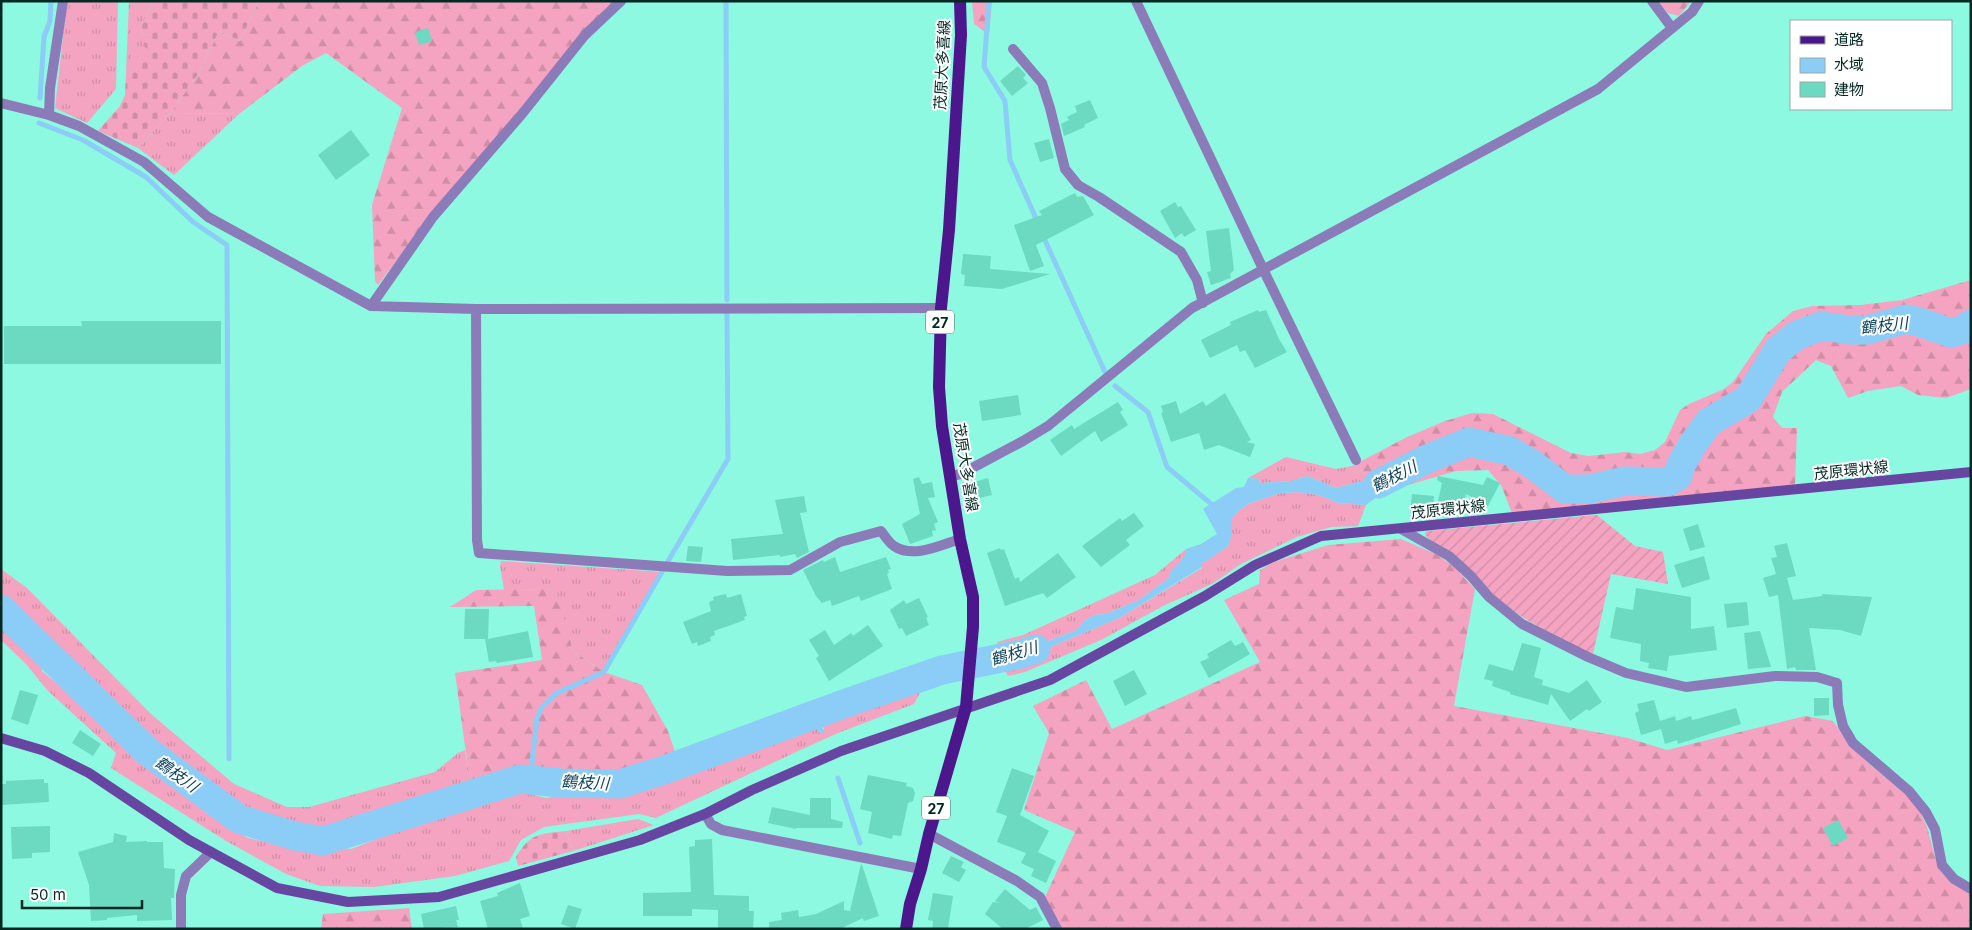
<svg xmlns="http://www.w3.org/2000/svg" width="1972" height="930" viewBox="0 0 1972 930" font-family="Inter,'Noto Sans JP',sans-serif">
<defs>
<pattern id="grass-tufts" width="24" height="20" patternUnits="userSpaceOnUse" patternTransform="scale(1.25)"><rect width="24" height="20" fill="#f4a4c0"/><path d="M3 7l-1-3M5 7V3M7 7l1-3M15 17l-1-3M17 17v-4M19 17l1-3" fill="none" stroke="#d08da5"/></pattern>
<pattern id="forest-firs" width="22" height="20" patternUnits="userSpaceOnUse" patternTransform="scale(1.25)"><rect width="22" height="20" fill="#f4a4c0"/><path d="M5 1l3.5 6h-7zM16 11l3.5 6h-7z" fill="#d08da5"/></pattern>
<pattern id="cemetery-stones" width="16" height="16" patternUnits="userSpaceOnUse" patternTransform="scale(1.25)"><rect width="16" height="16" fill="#f4a4c0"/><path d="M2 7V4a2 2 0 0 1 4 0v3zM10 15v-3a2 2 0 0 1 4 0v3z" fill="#d08da5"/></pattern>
<pattern id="garden-furrows" width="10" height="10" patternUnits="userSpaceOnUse" patternTransform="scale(1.25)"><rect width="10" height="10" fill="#f4a4c0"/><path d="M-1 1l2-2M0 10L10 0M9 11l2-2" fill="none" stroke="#d08da5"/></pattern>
</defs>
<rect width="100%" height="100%" fill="#8df9e0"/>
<!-- grass -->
<path fill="url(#grass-tufts)" d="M67,1H118L116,89L87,123L55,108Z
M129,1H153L139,31L149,36V49L126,73Z
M170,113L239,114L174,175L138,148Z
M1286,457L1336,469L1352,466L1374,478L1336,488L1307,476L1292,481L1260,483L1259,479L1248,478Z
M1298,492L1319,495L1338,503L1366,505L1358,526L1331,527L1297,537L1241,564L1212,584L1163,606L1101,640L1025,672L1008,676L1003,667L1119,618L1202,568L1201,564L1228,546L1231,537V520L1237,512L1248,504L1280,493Z
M1186,549V555L1170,573L1169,578L1139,600L1106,614L1094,615L1084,621L1077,630L1030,648L1018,651L1007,647L1005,642L997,644V642L1023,635L1155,575Z
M501,561L662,572L604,672L573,651L556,592L546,589L504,590L500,566Z
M1,569L27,588L151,714L234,784L287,807H309L435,772L458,753L465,750L468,768L473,786L419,808L323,836L295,834L262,823L231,809L189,780L1,602Z
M1,615L39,651L42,671L154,765L186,795L193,797L206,813L248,838L266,842L297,843L351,849L377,839L382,835L421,822L432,813L507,791L522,792L546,798L584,791L627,797L631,787L738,751L740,747L816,720L819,731L824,729L820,719L917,682L926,679V682L914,704L838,733L796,752L656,818L639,814L544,827L521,840L509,861L455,876L374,887L320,886L286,874L226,841L111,768L116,753L48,691L26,664L1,640Z
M638,819L654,825L573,851L566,831Z"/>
<!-- forest -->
<path fill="url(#forest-firs)" d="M259,1H615L584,31L414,238L378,285L375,281L372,205L402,108L326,53L302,66L239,114L170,113L197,76L219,31L240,41Z
M972,1H992L989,35L974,24Z
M1658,1H1691L1679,16L1668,13Z
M1971,280V389L1946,398L1918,395L1901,386L1868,391L1848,398L1831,366L1816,360L1782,392L1773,417L1782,428H1797L1795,486L1512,513L1501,485L1488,470L1456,471L1384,492L1414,469L1411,463L1374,478L1352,466L1407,437L1445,421L1472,413L1493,414L1571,453L1589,456L1625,452L1640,454L1655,450L1665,442L1680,410L1689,404L1724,389L1733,382L1766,334L1793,311L1812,306L1860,305L1902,300Z
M1401,539L1438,555L1454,567L1475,589L1454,706L1628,738L1667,750L1805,716L1833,721L1848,742L1866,761L1912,800L1920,811L1927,827L1936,860L1943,874L1971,895V929H1059L1045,897L1075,832L1024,810L1049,733L1033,706L1086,680L1112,729L1260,662L1224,600L1259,584L1260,570L1274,562L1328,545Z
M546,589L557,592L573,651L604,672L642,685L668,731L678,761C658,767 638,776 619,779C570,788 521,766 473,786L468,768L455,673L542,660L534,606L450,607L476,590Z
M409,908L412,929H321L323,914Z"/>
<!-- cemetery -->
<path fill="url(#cemetery-stones)" d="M153,1H259L240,41L219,31L197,76L170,113L138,148L98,131L120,106L125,95L126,73L148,49L144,47L149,36L139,31Z
M566,831L573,851L518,866L516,857C531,832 541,834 566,831Z"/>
<!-- garden -->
<path fill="url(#garden-furrows)" d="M1597,515L1635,546L1663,552L1668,584L1611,574L1593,654C1569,643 1546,632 1524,618C1489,595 1457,564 1426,536L1425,533L1427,531Z"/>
<!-- water -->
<path fill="#8bcdf6" d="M1411,463L1415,469L1366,505L1338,503L1319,495L1298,492L1280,493L1248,504L1237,512L1231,520V537L1228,546L1202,564V567L1119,618L1003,667L996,655L997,644L1005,642L1007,647L1018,651L1030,648L1077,630L1084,621L1094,615L1106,614L1139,600L1169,578C1170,566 1186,562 1186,549L1201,544L1217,534L1203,509L1236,488L1244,487L1248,478L1259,479L1260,483L1292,481L1307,476L1336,488L1374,478Z"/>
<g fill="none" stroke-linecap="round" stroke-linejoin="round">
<!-- stream -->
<path stroke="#8bcdf6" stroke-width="5" d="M726,1L727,300
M989,1L984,67L1005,101L1010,160L1038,223
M40,98L44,37L50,21L51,1
M39,123L83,140L146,177L193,222L227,245L229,759
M1043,236L1105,372
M1115,386L1148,412L1167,467L1216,508
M667,563L728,459L727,314
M815,714L821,731
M838,778L860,843
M530,780L537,718L542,707L557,693L604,672L662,572"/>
<!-- river -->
<path stroke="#8bcdf6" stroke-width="29" d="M1378,484L1427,459L1469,442L1510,451L1532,464L1565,489H1590L1625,481L1667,482L1678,476L1681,465L1693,444L1709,422L1748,399L1778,350L1797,335L1822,326L1850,330H1867L1906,319L1919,322L1951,333L1962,330L1971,324
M1,609L147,751L239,819L295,836L323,841L520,779L561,783L620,784L667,769L849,702L942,670L1021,654L1036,649"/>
</g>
<!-- building -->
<path fill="#6cd9c1" d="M428,28L432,41L419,45L415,32Z
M1018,66L1026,75L1023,78L1028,83L1012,96L1000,81Z
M1090,100L1098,118L1084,125L1085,127L1064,136L1061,124L1069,120L1067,117L1077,112L1075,106Z
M351,130L370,155L336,180L318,155Z
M1049,139L1054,158L1040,162L1034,143Z
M1075,193L1077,197L1083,196L1094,215L1036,245L1044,266L1030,271L1014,225L1042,215L1039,211Z
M1175,202L1178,207L1181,206L1196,230L1184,237L1182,233L1175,238L1160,211Z
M1229,228L1234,270L1230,274L1231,278L1211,285L1207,272L1211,271L1206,231Z
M963,254L991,256L990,269L1050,274L1002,289L964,286L965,275L961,274Z
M1258,310L1259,312L1266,310L1279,339L1287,352L1255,368L1245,350L1240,352L1237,345L1210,358L1201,340L1231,325L1230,322Z
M81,321H221V364H4V326H82Z
M1225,393L1251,440L1247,442L1255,444L1250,457L1219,445L1204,450L1199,433L1171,442L1161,413L1163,412L1161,406L1176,401L1180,414L1203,401L1206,406Z
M1018,395L1021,415L982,421L979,401Z
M1118,402L1123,410L1120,412L1128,425L1101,442L1095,431L1061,456L1050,440L1072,425L1074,429Z
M1438,476L1483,485L1487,477L1500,483L1488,506L1466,494L1462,511L1437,506L1442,483L1437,480Z
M919,477L922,484L932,482L935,497L928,498L938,522L934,524L936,530L932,531L933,536L910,544L902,524L920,514L913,479Z
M988,478L992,495L976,499L971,483Z
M1412,494L1434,496L1432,515L1410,513Z
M804,496L807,512L800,513L809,552L797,558L795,554L780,557V555L733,560L731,539L783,534L775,500Z
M1134,513L1144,526L1126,540L1130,545L1101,567L1082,546L1120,518L1122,521Z
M1698,524L1705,547L1690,551L1683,529Z
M1787,543L1796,576L1787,578L1793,600L1822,596V594L1872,597L1861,636L1840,630L1809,628L1816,670H1796L1795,667L1787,669L1778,595L1769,597L1763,578L1776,574L1771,558L1777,557L1774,546Z
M688,546L703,547L701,562L686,561Z
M1000,548L1001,550L1004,549L1015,579L1019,577L1020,582L1058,553L1076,577L1047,598L1043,593L1005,606L987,553Z
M1704,556L1710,579L1682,588L1674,565Z
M835,557L840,572L886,557L891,569L888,570L889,573L887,574L892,589L861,601L859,596L832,606L830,600L822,603L816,596L803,570L823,560L824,562Z
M1636,588L1691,597V629L1714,626L1717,650L1669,656L1667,671L1648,668L1649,663L1640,661L1641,644L1610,638L1616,607L1633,610Z
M726,594L727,598L741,594L747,616L744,617L745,620L714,631L715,635L710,637L711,641L698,646L697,642L692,644L683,622L711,611L709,602L714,600L713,597Z
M919,598L928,617L926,618L929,625L906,636L902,628L899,629L890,610L904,600L906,604Z
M1747,602L1749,625L1727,628L1724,604Z
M465,609H489L488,639L528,631L533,657L497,663L496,661L489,662L485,639H464Z
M868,625L883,646L829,681L816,658L819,656L809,640L825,630L834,645L851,633L853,636Z
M1760,631L1771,667L1748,669L1744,633Z
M1231,640L1235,646L1243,642L1250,654L1209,678L1200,662L1209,658L1207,654Z
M1522,643L1541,648L1534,677L1543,680L1542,685L1569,693L1587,680L1602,702L1589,711L1587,709L1570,721L1551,694L1548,705L1510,694V692L1492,686L1493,681L1484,679L1489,664L1513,671Z
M1134,670L1147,694L1125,706L1113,681Z
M20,690L38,695L28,725L11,719Z
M1814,698H1829V715L1814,716Z
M1654,700L1660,721L1675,716L1676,721L1691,716L1692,720L1697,719L1736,708L1741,724L1678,744L1677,740L1665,744L1661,729L1641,735L1635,713L1639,711L1637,704Z
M80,730L101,744L93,756L72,743Z
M1012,768L1034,776L1020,815L1049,831L1038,852L1056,861L1046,883L1031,876L1034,869L1021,863L1026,853L997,842L1007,816L996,812Z
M868,775L907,783L906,786L913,788L915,793L913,801L908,803L901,836L893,835L892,839L868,833L872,812L860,809Z
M44,779V783H48L49,802L1,805V784H6V781Z
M810,798H831V819L843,822L842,828H796V829L768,823L772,807L810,815Z
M1838,820L1848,838L1833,846L1823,828Z
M50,826V852L32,853V858L12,859L11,827Z
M114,833L127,836L126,842L147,841V842H163L164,868L175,869L174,898H171L172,920L137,921V915L107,918V920L91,921L89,885L78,852L113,842Z
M712,839L714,895L749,896V911H754L753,929H718V910L692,909V916H643V893L691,892L689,847L695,846V840Z
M951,856L964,862L961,867L966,870L959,882L942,873Z
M861,864L862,865L879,916L864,921L863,918L840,929H769V922L782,920L781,913L798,910L799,917L816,914L844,901V910L850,911Z
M520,883L530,916L520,919L523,929H488L480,901L498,896L497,893Z
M1005,889L1030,910L1036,907L1043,920L1025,929H1003L985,914L993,902L1000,903L995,901Z
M933,893L953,896L948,929H932L933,921L928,920Z
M568,905L582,909L575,929L561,924Z
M456,906L459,920H456L458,927L424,929L421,914Z"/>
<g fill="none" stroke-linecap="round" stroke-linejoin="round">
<!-- minor -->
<path stroke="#8c7bb9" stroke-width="10" d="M1136,1L1264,271L1356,460
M1652,1L1672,28
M1013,49L1042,83L1050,108L1065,169L1078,185L1099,197L1181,252L1197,280L1203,303
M1,103L49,115L79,126L144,162L208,217L371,306L476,309L941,308
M49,115L50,88L63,1
M371,306L433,217L522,114L585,35L621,1
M476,309L477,540L479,553L727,571L790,570L840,542L881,531C885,536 889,543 894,546C913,559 941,545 960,539
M951,476L961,474L1023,441L1048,426L1192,308L1598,89L1692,12L1699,1
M1401,529L1449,556L1471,576L1489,597L1522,624L1588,657L1626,673L1686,687L1775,676L1817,677L1837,683L1838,705L1843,726L1853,743L1909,791L1926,812L1935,829L1942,865L1954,879L1971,889
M705,814L711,824L722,830L921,869
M929,834L1017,881L1040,897L1057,929
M181,929V895L186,876L211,852"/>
<!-- secondary -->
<path stroke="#6646a1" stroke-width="10" d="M1,738L45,751L89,773L189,840L277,888L348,902L439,897L640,840L705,814L752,790L841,751L1050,680L1205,596L1255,565L1321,536L1971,472"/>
<!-- primary -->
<path stroke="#4c168d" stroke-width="12" d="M906,929L910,904L921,869L929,834L966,707L973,627V597L960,539L942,426L939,387L941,308L949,230L961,35L960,1"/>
</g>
<g text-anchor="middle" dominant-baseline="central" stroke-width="4" stroke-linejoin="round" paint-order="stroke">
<!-- shield labels -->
<g fill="#fff" stroke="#4f6964" stroke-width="1">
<rect x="926" y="310.5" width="28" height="23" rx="4"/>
<rect x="922" y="796.5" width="28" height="23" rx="4"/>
</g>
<g font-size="14" font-weight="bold" fill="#042922">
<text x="940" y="322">27</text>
<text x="936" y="808">27</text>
</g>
<!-- street labels -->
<g font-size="15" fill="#042922" stroke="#fff">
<text transform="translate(942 65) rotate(-87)">茂原大多喜線</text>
<text transform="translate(966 467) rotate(81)">茂原大多喜線</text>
<text transform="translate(1851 470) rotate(-6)">茂原環状線</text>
<text transform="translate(1448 509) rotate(-6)">茂原環状線</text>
</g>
<!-- water labels -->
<g font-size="16" font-style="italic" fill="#0f4460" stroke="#fff">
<text transform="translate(1884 325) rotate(-6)">鶴枝川</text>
<text transform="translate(1394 476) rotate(-27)">鶴枝川</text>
<text transform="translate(1014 653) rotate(-16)">鶴枝川</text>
<text transform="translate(177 774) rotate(36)">鶴枝川</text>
<text transform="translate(585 782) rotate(3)">鶴枝川</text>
</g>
</g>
<!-- border -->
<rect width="1972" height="930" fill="none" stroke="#042922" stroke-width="5"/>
<!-- legend -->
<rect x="1790" y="20" width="162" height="90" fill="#ffffff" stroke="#9ba9a7"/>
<rect x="1800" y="36" width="25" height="8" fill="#4c168d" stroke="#9ba9a7"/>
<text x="1834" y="45" font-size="15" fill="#042922">道路</text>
<rect x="1800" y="58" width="25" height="15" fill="#8bcdf6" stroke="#9ba9a7"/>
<text x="1834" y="70" font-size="15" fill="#042922">水域</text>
<rect x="1800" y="82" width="25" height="15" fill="#6cd9c1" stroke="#9ba9a7"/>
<text x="1834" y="95" font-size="15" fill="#042922">建物</text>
<!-- scale -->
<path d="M22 900v8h120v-8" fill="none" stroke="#042922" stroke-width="2.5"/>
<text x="30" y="900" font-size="15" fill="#042922" stroke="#ffffff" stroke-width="4" paint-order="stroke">50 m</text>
</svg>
